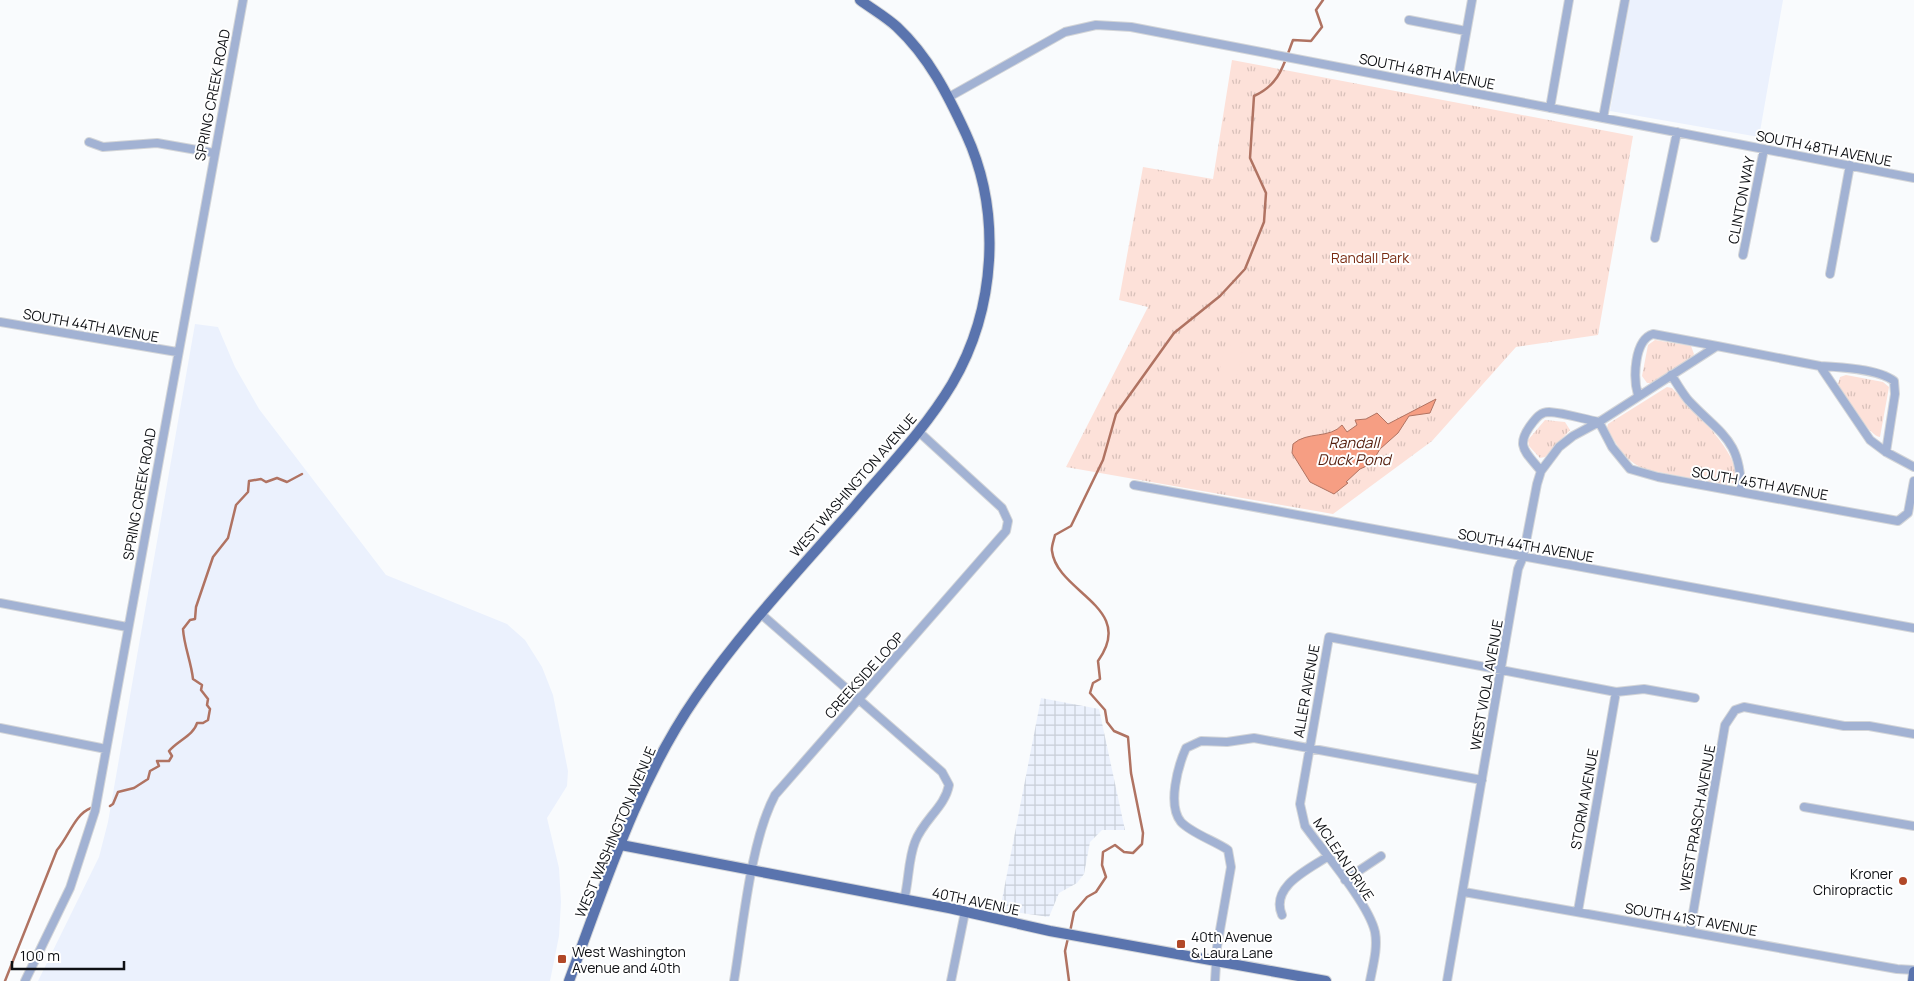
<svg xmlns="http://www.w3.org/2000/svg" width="1914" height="981" viewBox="0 0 1914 981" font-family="Manrope,sans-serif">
<defs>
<pattern id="industrial-grid" width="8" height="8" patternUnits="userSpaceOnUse" patternTransform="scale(1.25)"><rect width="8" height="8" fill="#ebf1fd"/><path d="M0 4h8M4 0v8" fill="none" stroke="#c8ced8"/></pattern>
<pattern id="park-tufts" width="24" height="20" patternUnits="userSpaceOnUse" patternTransform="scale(1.25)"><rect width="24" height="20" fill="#fde1d9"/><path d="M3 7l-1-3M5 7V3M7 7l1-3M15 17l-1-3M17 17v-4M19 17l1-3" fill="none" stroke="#d8c0b9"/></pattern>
</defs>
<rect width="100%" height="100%" fill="#f9fbfd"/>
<!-- built -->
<path fill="#ebf1fd" d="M1630,0H1783L1759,137L1610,111Z
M195,324L218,327L235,367L259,409L386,575L507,624L525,640L542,667L553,695L568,771L567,786L547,818L559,868L561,902L559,936L550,981H38L99,857L108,822Z"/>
<!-- industrial -->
<path fill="url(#industrial-grid)" d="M1041,698L1099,709L1125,830H1102L1090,842L1084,874L1077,883L1059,893L1049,917L1000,910Z"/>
<!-- park -->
<path fill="url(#park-tufts)" d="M1232,60L1633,136L1598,335L1516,347L1432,441L1333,514L1066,467L1148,307L1119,300L1143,167L1213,179Z
M1655,340L1691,346L1694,354L1692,357L1651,383H1647L1642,376L1648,345Z
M1846,375L1883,382L1889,387L1880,437C1870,437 1844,395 1838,384L1840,377Z
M1667,387L1672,388C1687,404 1749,460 1733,483L1727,485L1648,470C1626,463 1618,447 1607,428L1608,424Z
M1545,420L1565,422L1570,430L1545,457L1540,458L1529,446L1528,440Z"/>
<!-- garden -->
<path fill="#fde1d9" d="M1226,344L1243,348L1236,379L1218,376Z"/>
<!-- water -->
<path fill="#f69e83" stroke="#b07362" d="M1436,399L1430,413L1409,416L1398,433L1380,449L1371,464L1360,469L1346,482L1348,483L1334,494L1310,482L1292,453L1293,444C1307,431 1330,439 1342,425L1347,432L1357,425L1355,420L1366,419L1377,413L1388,424Z"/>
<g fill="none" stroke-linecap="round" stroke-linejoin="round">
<!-- stream -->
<path stroke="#b07362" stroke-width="2.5" d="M110,806L113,804L118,792L134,788L148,779L150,771L159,766L157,761H169L172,756L169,751C177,741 194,735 197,723H203L208,720L210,709L207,705L208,699L201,690L202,685L193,679C191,661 184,646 183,629L190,620L195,619L196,607L213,557L228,538L236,505L248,492L249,481L261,479L266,482L277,478L287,482L302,474
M1070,932L1074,912L1087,897L1096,892L1106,877L1102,865L1103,852L1115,845L1124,852L1133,853L1142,844L1143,833L1131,773L1128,737L1114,731L1107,722L1105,710L1090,693L1093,683L1100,679L1098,661C1137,607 1057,593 1052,551C1051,547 1054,540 1055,535L1071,526L1103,460L1116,414L1174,333L1220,296L1245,269L1264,222L1266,193L1250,158L1254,96C1280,84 1283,66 1293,40L1311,41L1322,27L1316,10L1323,0
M1068,938L1065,951L1069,981
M5,981L57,850C69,836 75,814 91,808"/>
<defs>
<path id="minor" d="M1409,20L1466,31
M1456,89L1472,0
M949,97L1065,32L1096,25L1131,27L1914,178
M1550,108L1569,0
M1603,118L1625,0
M89,142L103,147L157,143L214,153
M1655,238L1677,132
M1743,255L1764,149
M1830,274L1850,165
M0,322L177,352
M1820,366C1840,367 1879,369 1894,381L1895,394L1886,452
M1671,375C1677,383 1682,393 1689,401C1721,435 1741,439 1741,492
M1638,395C1633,378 1634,340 1653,334L1717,346
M1599,422L1612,447L1630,469L1658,477L1898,521L1908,513L1914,481
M1541,471C1525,451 1514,446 1533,422C1537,417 1541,412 1549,412C1565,413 1583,419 1599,422
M1134,485L1914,628
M0,603L127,627
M761,614L942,772L949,785C945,807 923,820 915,842C908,860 909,881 904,900
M0,728L106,749
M1804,807L1914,826
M1345,880L1381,856
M1464,892L1897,969L1914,970
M1578,911L1616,692
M1282,915C1270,887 1307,870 1327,857
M1690,931L1725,725L1735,710L1744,707L1844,726H1869L1914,734
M25,981L70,888L95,811L243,0
M734,981C743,928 750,842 775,795L1006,531L1008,521L1002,508L919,432
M951,981L965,912
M1215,981L1217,947L1231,867L1228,850C1215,841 1191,833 1181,822C1167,805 1178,766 1186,748L1201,741L1227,742L1254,738L1482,780
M1370,981C1373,965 1378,948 1375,932C1369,904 1323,851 1305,826L1300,804L1329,637L1616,692L1644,689L1695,698
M1447,981L1518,569L1523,557L1537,484L1541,471L1559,447L1573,436L1599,422L1717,346L1820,366L1870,440L1886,452L1914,467"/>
<path id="major" d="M621,845L949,908L1050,931L1326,981
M569,981C605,885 637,782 696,697C743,629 801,568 855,506C889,466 925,429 952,384C996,309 1002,212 966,134C948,95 929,57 897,27C886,17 872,9 860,0
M1913,981L1914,972"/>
</defs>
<!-- minor casing -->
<use href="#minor" stroke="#d3d5d8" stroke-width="10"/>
<!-- major casing -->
<use href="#major" stroke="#d3d5d8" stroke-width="12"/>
<!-- minor -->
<use href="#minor" stroke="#a2b2d3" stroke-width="8"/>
<!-- major -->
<use href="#major" stroke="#5a74ae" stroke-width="10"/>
</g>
<!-- markers -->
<g fill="#b14828" stroke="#fff" stroke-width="2">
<circle cx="1903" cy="881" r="5"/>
<rect x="1176" y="939" width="10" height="10" rx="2.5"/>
<rect x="557" y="954" width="10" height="10" rx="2.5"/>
</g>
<g text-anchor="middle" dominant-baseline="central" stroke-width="4" stroke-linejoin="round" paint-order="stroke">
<!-- street labels -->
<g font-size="14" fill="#0e1014" stroke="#fff">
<text transform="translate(1427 71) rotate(11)">SOUTH 48TH AVENUE</text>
<text transform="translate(212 95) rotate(-79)">SPRING CREEK ROAD</text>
<text transform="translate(1824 148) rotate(11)">SOUTH 48TH AVENUE</text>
<text transform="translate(1741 200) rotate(-79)">CLINTON WAY</text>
<text transform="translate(91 325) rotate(10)">SOUTH 44TH AVENUE</text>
<text transform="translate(1760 483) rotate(10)">SOUTH 45TH AVENUE</text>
<text transform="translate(853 485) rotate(-49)">WEST WASHINGTON AVENUE</text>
<text transform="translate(139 494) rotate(-80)">SPRING CREEK ROAD</text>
<text transform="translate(1526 545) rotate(10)">SOUTH 44TH AVENUE</text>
<text transform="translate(864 675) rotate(-48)">CREEKSIDE LOOP</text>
<text transform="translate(1486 685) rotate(-80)">WEST VIOLA AVENUE</text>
<text transform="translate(1306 691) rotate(-80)">ALLER AVENUE</text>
<text transform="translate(1584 799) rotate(-80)">STORM AVENUE</text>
<text transform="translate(1697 818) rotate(-80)">WEST PRASCH AVENUE</text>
<text transform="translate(615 832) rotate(-67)">WEST WASHINGTON AVENUE</text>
<text transform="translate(1344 859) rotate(56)">MCLEAN DRIVE</text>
<text transform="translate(976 901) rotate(12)">40TH AVENUE</text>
<text transform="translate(1691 919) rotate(10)">SOUTH 41ST AVENUE</text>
</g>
<!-- park labels -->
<g font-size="14" fill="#792c13" stroke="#fff">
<text x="1370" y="257">Randall Park</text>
</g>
<!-- poi labels -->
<g font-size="14" fill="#0e1014" stroke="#fff" text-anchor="start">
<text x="1893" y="873" text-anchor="end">Kroner<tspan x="1893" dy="16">Chiropractic</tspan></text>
<text x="1191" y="936">40th Avenue<tspan x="1191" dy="16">&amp; Laura Lane</tspan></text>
<text x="572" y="951">West Washington<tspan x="572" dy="16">Avenue and 40th</tspan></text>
</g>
<!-- water labels -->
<g font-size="15" font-style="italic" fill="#551f0e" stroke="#fff">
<text x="1354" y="442">Randall<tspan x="1354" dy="17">Duck Pond</tspan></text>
</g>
</g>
<!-- scale -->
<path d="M12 961v8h112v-8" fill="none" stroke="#0e1014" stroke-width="2.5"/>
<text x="20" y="961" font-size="15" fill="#0e1014" stroke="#ffffff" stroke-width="4" paint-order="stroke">100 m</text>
</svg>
